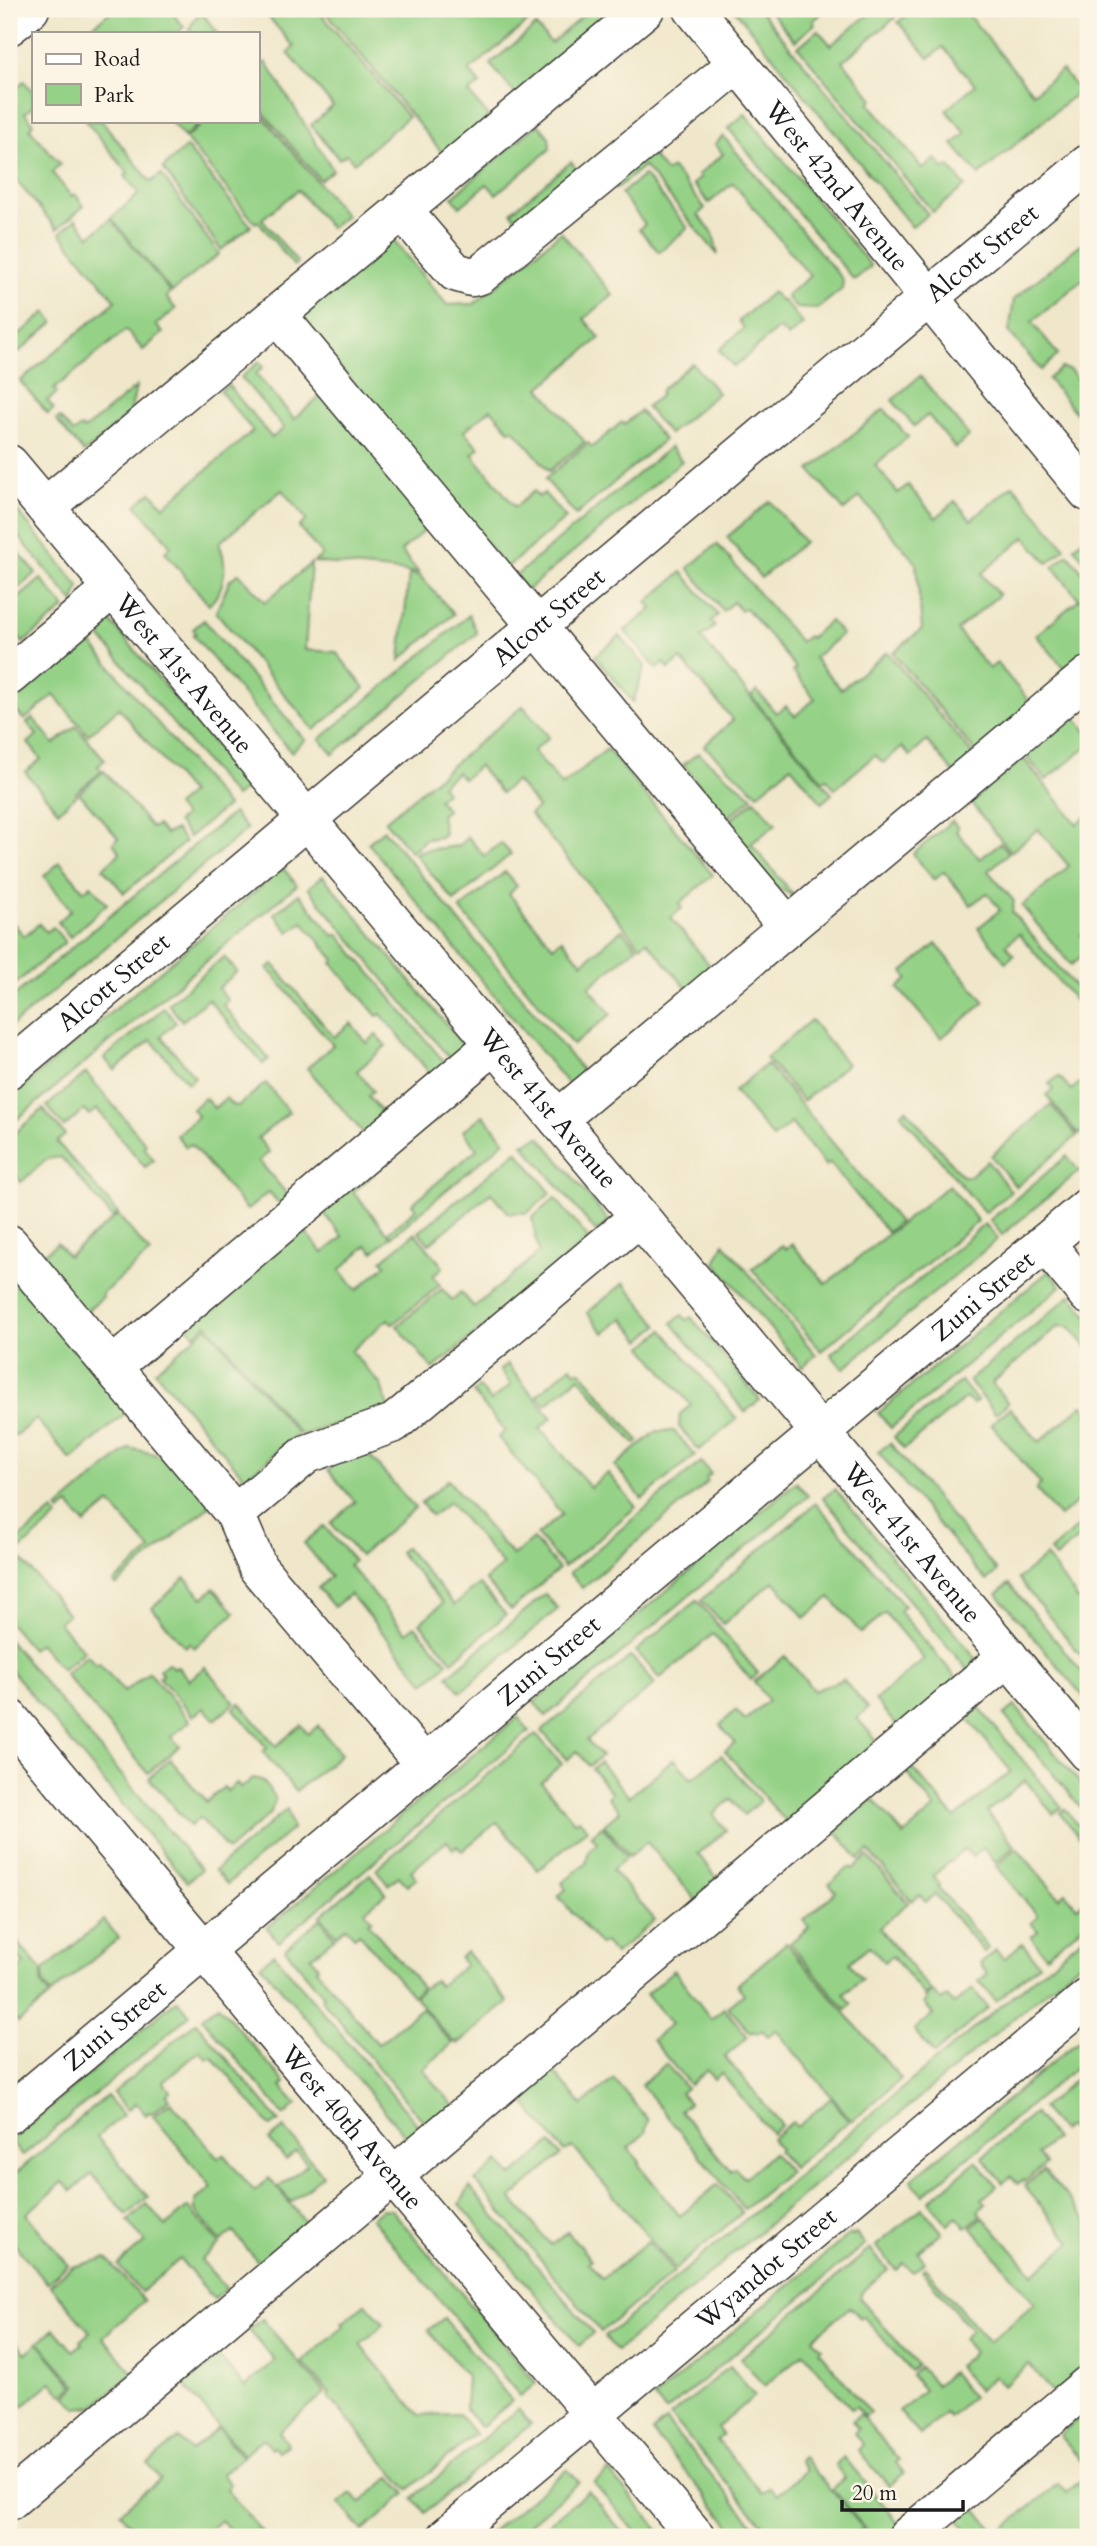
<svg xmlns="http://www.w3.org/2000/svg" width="1097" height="2546" viewBox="0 0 1097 2546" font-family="Cardo,serif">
<rect width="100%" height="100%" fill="#fcf5e5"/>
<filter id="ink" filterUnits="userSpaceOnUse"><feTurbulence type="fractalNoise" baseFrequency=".0143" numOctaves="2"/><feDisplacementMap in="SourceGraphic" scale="14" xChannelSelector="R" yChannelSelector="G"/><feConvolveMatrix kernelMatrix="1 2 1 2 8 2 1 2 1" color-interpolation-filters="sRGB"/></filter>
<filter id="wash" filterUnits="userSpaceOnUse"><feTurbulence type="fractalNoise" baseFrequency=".00686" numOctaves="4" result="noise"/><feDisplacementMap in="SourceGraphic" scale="28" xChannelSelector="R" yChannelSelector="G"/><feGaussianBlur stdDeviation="1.57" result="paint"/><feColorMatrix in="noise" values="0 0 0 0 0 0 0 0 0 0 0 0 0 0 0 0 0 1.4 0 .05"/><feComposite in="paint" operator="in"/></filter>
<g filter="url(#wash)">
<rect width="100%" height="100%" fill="#f0e7ca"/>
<!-- green -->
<path fill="#95d287" stroke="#587752" stroke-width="2" d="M114,9H169L184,27L177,33H84Z
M262,9H317L408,117L354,163L347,154L339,159L311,125L333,106L288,53L294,47Z
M323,9H519L529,21L469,71L480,84L469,93L489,117L444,155Z
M591,9H618L516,95L490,64L536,26L551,43Z
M734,9H759L928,214L912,227Z
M768,9H817L821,14L813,21L815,24L795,41Z
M875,9H890L896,17L843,61L873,99L869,103L923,169L936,159L944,169L949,166L965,186L933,212L798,47L818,30L831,45Z
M899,9H967L965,11L1033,93L1062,70L1079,91L979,175L953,144L966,133L946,110L975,85L943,47L929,58L898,22L905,16Z
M200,11L218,33H193L189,29Z
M266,62L333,170L320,180L257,105V69Z
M24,81L33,92V106L25,113L33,123L30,129L60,164L52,172L71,196L75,194L84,206L57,229L9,172V94Z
M257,109L346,216L330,228L298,190L262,219L298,263L294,266L258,221L255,223L185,138L207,121H257Z
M745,114L871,266L854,280L728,128Z
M86,121H102L151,182L161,174L219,254L172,292L111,218L139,194L125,176L128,173Z
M170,121H193L197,126L184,137Z
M538,124L549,137L550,149L496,194L487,184L460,207L452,197Z
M723,136L843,280L842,289L817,309L796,308L786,296L810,276L733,183L709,203L693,184L700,178L698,175L723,154L715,144Z
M186,147L251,226L221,250L163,168Z
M648,151L666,172L672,168L705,208L698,215L713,233L718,255L644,166L616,189L611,183Z
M571,162L578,171L526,230L511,212Z
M644,175L688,228L659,252L639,229L645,224L621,194Z
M76,219L90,236L111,219L170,292L166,297L176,309L156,325L163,333L143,350L126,330L54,389L57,393L47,401L54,409L48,414L20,381L116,301L60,233Z
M561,232L613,295L584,319L600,338L540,388L585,442L549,471L514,429L510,431L491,409L464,431L479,448L472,454L515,507L534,491L539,497L544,493L566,518L506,568L293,312L388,234L447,305L474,304Z
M1088,238V268L1085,271L1088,275L1032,322L1058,355L1041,370L1009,332L1014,299Z
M772,292L782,302L784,301L803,324L788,337L779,328L734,367L719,350L744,328L739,321Z
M46,312L54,322L9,360V339L12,341Z
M259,362L263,367L256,374L294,419L329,389L438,518L401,551L419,573L314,562L322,555L299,527L307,520L282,490L219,543C228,564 226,589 209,605L165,552L171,546L136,505L151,492L164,506L253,431L220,391L228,385L272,438L284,428L241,377Z
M692,363L718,393L669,434L646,407L660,396L661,390Z
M1061,368L1070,370L1088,391V428L1048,379Z
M920,376L969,436L955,448L928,415L914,426L892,400Z
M136,387L130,414L84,453L56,420L60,418L73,433L81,427L84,430Z
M884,409L908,437L875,465L898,493L908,485L936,518L955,501L971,520L1013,485L1065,548L1048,563L1025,537L981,574L999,595L957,630L989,669L997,663L1035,708L978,755L893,653L922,629L916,563L860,497L844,510L810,470Z
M640,411L664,440L576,515L545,479L588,443L592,447L622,422L625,424Z
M670,447L682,461L526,591L514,577Z
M9,501L79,586L74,603L9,525Z
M770,501L804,542L761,578L727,537Z
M1088,535V565L1074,547Z
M9,541L36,573L9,596Z
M717,544L800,642L808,636L810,638L830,621L842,634L814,658L841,689L887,652L974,756L954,773L927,741L910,756L902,747L883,763L875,755L835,789L827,779L823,781L751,696L757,691L776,713L786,706L795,716L815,699L793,671L796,668L746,608L741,611L733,602L723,611L688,568Z
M1068,554L1088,578V672L1076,682L1036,635L1079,599L1053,567Z
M311,563L305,650L336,652L365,688L314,730L216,612L230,580L239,573L265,602Z
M682,572L718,615L711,621L715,626L701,638L832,794L822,803L791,766L758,794L704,746L733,720L681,659L669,669L664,663L657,669L625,631L652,609L647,602Z
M409,574L420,576L454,614L400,660Z
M41,579L65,608L23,643L9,625V606Z
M469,615L477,633L333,754L320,739Z
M106,616L249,786L235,797L85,619Z
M204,620L305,740L291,752L193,635L196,633L193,629Z
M68,635L86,637L227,806L189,837L177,822L184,816L176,806L190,793L119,708L88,735L54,695L24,720L9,702V685Z
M620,636L645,666L633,702L595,656Z
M523,706L549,737L533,751L562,786L607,749L713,875L679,904L682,908L671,918L713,969L688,990L647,941L640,946L530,814L538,807L516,781L501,793L479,766L463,779L457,772L441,785L446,792L438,799L447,810L441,815L444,833L440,837L426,839L411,852L385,821Z
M1074,716L1088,733V746L1046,780L1026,756Z
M33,718L54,744L76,726L105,760L98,766L102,771L76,792L77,795L58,811L25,772L41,759L28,743L37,735L27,723Z
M698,753L753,797L727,818L683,765Z
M1023,758L1077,824L1088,815V929L1081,935L1088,944V951L1071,965L1022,906L1069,866L1038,829L1011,852L970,802Z
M104,771L152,828L157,825L165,834L176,830L185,842L124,893L103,868L120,853L113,843L118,838L79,793Z
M755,800L776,824L751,844L795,897L765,881L721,828Z
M233,813L247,829L9,1028V1000Z
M952,821L958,828L956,831L980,859L1000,843L1009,853L988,871L1014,901L1012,912L1088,1002V1016L1019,934L1006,945L1014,955L1006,962L978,928L1000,910L987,893L971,905L944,872L934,880L913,854Z
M384,830L591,1081L575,1093L368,843Z
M468,837L484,856L501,843L511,854L454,901L415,854L419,851L458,846Z
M60,862L84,891L91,885L107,904L70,937L58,922L71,910L44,876Z
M283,868L297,885L9,1126V1098Z
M505,872L517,886L509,894L553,946L562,939L582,963L622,930L637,947L589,987L611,1014L573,1045L460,909Z
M323,876L466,1048L455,1065L308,888Z
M299,894L334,936L338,934L451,1070L432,1076L381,1014L377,1016L332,963L335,960L303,922L289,932L274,914Z
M9,918L24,936L39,924L46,932L53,927L65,942L9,989Z
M936,944L985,1002L941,1038L898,988L908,979L903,972Z
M224,957L237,972L218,988L228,1000L223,1005L269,1059L263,1064L208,999L182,1021L168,1004Z
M273,964L334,1037L351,1023L367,1043L376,1035L386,1046L357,1071L373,1091L368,1096L386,1117L365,1135L307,1068L333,1045L268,969Z
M164,1008L176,1022L161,1036L195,1077L188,1083L151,1040L115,1070L104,1058Z
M811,1020L847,1064L803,1101L766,1058Z
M767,1064L899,1222L887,1232L830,1163L826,1166L791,1123L773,1138L734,1091Z
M86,1073L146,1144L144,1147L154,1160L145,1167L97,1109L89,1115L84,1110L64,1127L47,1106Z
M1059,1076L1071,1090L1088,1076V1127L1079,1135L1046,1095L1053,1089L1049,1084Z
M266,1083L289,1112L258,1138L269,1152L259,1161L292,1200L283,1208L269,1192L247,1210L191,1144L186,1147L176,1135L198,1116L192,1109L205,1098L214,1108L226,1098L232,1105L238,1106Z
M1051,1105L1077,1136L1016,1187L991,1156Z
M43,1109L65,1135L57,1142L118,1213L113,1218L61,1157L47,1159L21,1182L9,1167V1138Z
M906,1109L962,1176H970L987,1161L1011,1191L985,1213L901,1114Z
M483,1115L505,1141L392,1236L388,1232L416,1209L412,1204L477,1149L463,1131Z
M540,1137L609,1221L596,1232L523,1144Z
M517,1151L551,1193L527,1213H509L491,1193L429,1244L419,1232Z
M1067,1156L1079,1171L1002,1235L990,1220Z
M364,1165L373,1175L353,1192L391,1237L373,1252L367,1245L340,1270L357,1290L386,1265L382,1260L415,1233L443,1267L433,1276L440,1285L393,1324L388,1319L351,1351L381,1385L388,1408L301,1435L207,1324L195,1335L188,1328L296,1221L323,1253L343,1237L317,1205Z
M949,1185L978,1221L821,1351L752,1269L782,1245L786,1249L792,1244L826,1284Z
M555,1198L589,1239L433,1369L397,1326L442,1289L452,1300L461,1292L474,1307L539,1253L532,1218Z
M118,1215L150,1253L102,1294L103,1297L82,1315L9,1228V1220L40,1257L57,1243L68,1256Z
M985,1224L998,1239L843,1369L831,1354Z
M724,1243L816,1355L802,1367L715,1262Z
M9,1271L129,1410L71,1460L36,1419L15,1436L9,1429Z
M1049,1271L1061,1286L891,1428L878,1413Z
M624,1283L659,1325L641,1340L623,1318L604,1333L587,1313Z
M1071,1295L1088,1316V1349L1070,1327L1059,1326L992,1383L1008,1403L996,1414L969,1381Z
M682,1315L687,1320L691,1317L760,1400L745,1412L672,1323Z
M207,1327L298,1434L245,1478L155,1371Z
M663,1330L737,1419L699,1450L679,1427L680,1414L691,1405L643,1347Z
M507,1364L552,1418L540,1428L590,1487L608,1473L636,1507L564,1567L537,1535L562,1514L498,1437L505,1431L473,1393L479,1387L491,1401L511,1385L500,1370Z
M571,1366L575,1371H581L639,1441L635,1444L579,1377L545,1405L537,1395Z
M961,1381L977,1401L973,1404L966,1398L904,1449L894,1437Z
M1083,1405L1088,1411V1492L1059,1517L1036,1489L1041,1484L991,1424L1010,1408L1039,1442Z
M657,1431H674L695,1455L642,1499L615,1466Z
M890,1443L997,1571L986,1581L878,1452Z
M359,1444L415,1508L360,1556L331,1523L355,1502L328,1470Z
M129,1448L175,1459L213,1503L116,1586L113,1583L151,1550L110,1503L85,1524L69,1505L60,1512L57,1509Z
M701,1462L711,1474L706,1478L708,1482L582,1588L569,1573Z
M448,1480L513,1556L533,1539L559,1569L511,1610L485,1580L503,1565L449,1502L432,1516L421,1503Z
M796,1482L808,1496L546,1716L534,1702Z
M835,1489L976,1658L971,1674L823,1498Z
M816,1503L904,1606L899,1611L960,1682L901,1731L875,1700L924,1659L885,1613L861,1633L830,1597L805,1618L774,1581L723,1624L701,1600Z
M53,1511L58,1517L16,1553L68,1614L59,1623L84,1651L62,1670L39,1643L31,1649L9,1623V1538L14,1543Z
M1088,1518V1530L1055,1558L1050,1551Z
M324,1526L354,1561L349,1565L406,1633L415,1626L448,1663L425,1683L350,1594L334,1607L318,1588L331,1576L304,1543Z
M405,1547L454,1605L479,1584L506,1615L452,1661L420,1623L443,1603L399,1552Z
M1046,1556L1078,1600H1088V1664L1018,1579Z
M185,1578L203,1598L214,1588L235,1613L194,1648L190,1643L185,1647L152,1608Z
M1009,1584L1088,1679V1702L997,1594Z
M545,1594L558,1609L461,1692L448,1676Z
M697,1600L758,1673L751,1680L713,1634L660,1678L636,1651Z
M9,1640L201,1870L187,1882L9,1668Z
M87,1655L96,1665L99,1663L124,1692L149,1672L190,1721L171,1737L180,1746L148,1773L65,1674Z
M631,1656L655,1684L587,1740L601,1756L589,1766L577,1751L567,1760L542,1731Z
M785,1656L814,1691L843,1679L868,1708L857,1718L884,1749L791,1828L725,1751L735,1743L720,1725L736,1710L745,1720L768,1700L754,1682Z
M168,1663L173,1668L177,1666L189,1680L205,1667L235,1703L215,1720L204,1708L193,1716L159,1677L162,1674L159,1670Z
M240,1703L276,1746L301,1725L308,1734L318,1726L341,1754L296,1791L263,1752L267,1748L234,1709Z
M1015,1706L1088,1792V1816L1004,1715Z
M979,1708L1062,1807L1053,1814L1025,1780L987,1812L1015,1846L996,1862L984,1848L972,1857L965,1849L933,1876L940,1885L938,1887L989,1948L984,1952L935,1894L926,1902L919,1895L911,1901L869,1851L859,1859L835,1830L873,1799L904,1835L935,1808L905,1771L911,1766L955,1818L1011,1771L967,1718Z
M518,1717L529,1731L279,1942L267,1928Z
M536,1734L562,1764L541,1782L575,1822L579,1819L587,1829L538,1870L497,1822L462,1851L457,1846L453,1849L447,1841L411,1871L417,1878L407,1886L399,1876L388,1885L376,1869Z
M721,1755L760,1801L744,1815L731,1799L713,1814L726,1830L698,1854L723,1885L700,1905L647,1842L630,1856L604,1825L620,1811L608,1797L612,1793L592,1769L600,1762L629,1797L674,1759L692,1779Z
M170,1759L206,1802L224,1787L227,1791L237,1783L241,1788L253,1778L262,1780L275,1797L271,1813L228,1850L200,1818L190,1826L149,1778Z
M287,1809L292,1829L227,1884L215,1870Z
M1065,1809L1088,1837V1848L1060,1813Z
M602,1826L627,1857L612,1870L655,1920L615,1954L605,1942L600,1945L558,1896L566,1889L562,1883L586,1863L589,1850L598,1843L591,1835Z
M1017,1848L1059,1898L1065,1893L1077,1907L1082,1903L1088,1910V1921L1046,1956L1031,1937L1038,1931L1031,1923L1038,1916L996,1866Z
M868,1856L908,1903L879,1928L931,1991L925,1996L892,1956L884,1962L869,1946L849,1963L862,1979L844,1994L852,2004L846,2010L790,1943L809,1927L804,1920L836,1892L829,1884L850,1867L853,1869Z
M370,1874L386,1893L365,1911L372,1920L368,1923L422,1987L412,1996L359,1933L355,1937L346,1927L337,1935L320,1916Z
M320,1919L335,1937L311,1957L318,1967L316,1969L378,2044L422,2008L452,2044L423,2069L454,2106L428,2127L321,1999L324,1996L285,1949Z
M104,1920L119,1938L51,1994L43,1983L44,1970Z
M9,1932L42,1971L41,1984L50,1996L18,2023L9,2012V1994L15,1989L9,1981V1977L24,1964L9,1946Z
M1088,1933V1956L617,2351L605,2337Z
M786,1943L901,2079L852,2121L776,2030L768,2036L762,2030L757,2034L754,2031L751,2033L728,2007L744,1994L737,1985Z
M1022,1943L1039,1964L996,2001L979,1981L987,1974L980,1964L996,1950L1004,1959Z
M466,1952L508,2002L458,2044L456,2041L454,2043L414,1996L434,1980L439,1986L465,1965L460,1958Z
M274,1954L427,2136L414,2146L261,1965Z
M674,1970L711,2019L724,2008L748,2037L725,2057L782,2125L772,2134L721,2073L714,2079L707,2070L690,2085L652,2040L671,2024L646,1994Z
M973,1989L988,2008L934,2054L914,2030L933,2014L924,2003L927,2001L925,1998L933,1992L941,2000L947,1996L954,2004Z
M177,2000L190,2015L22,2156L10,2141Z
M218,2005L285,2083L281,2086L297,2104L284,2115L202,2018Z
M196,2022L279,2121L271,2127L212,2056L207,2059L200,2051L163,2082L170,2091L166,2095L169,2099L152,2113L149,2112L146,2115L136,2103L127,2110L113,2093Z
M1088,2033V2057L923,2195L911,2180Z
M666,2064L686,2088L680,2093L689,2103L680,2111L731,2171L735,2168L744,2178L773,2153L789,2172L744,2209L641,2085Z
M1088,2069V2113L1084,2117L1088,2121V2145L1067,2126L1061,2131L1042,2108Z
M553,2071L582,2105L614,2079L648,2120L645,2133L628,2148L640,2162L638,2164L680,2216L718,2184L742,2213L675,2269L573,2147L565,2152L520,2098Z
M107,2096L123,2115L97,2137L148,2197L127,2215L92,2174L71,2191L63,2182L26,2214L68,2265L47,2283L9,2238V2179Z
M831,2098L849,2121L792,2168L778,2151L780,2149L772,2139L792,2122L797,2127Z
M171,2102L218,2158L223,2154L254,2191L269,2178L311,2229L263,2268L233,2232L221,2241L195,2210V2201L212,2187L153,2116Z
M1034,2113L1055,2139L1037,2154L1046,2164L1024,2182L1022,2180L1018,2184L1011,2176L1003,2183L982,2157Z
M284,2128L323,2175L291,2202L279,2187L307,2164L297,2151L286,2160L269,2140Z
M551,2143L561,2155L511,2198L551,2245L568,2232L591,2260L588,2262L602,2279L648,2241L674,2272L601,2332L475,2181L499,2161L512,2176Z
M976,2161L997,2186L982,2199L986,2204L978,2211L981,2215L966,2228L957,2217L948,2225L929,2201Z
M1044,2170L1088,2221V2374L1058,2400L1029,2364L1003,2386L995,2376L978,2390L957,2366L974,2352L963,2339L971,2330L922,2271L925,2268L989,2342L1035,2303L971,2227L983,2217L1033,2274L1071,2242L1024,2186Z
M470,2187L593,2333L579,2346L460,2204Z
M147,2204L166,2226L188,2207L220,2244L201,2260L226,2288L214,2299L180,2259L141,2292L118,2265L145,2242L128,2221Z
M922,2208L942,2232L918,2252L925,2262L913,2272L904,2263L896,2270L876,2246Z
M381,2209L392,2210L536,2383L520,2396L371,2218Z
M856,2233L865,2244L666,2411L654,2398L850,2234L852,2236Z
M870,2249L888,2270L862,2292L860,2298L917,2365L911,2371L863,2316L860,2318L850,2307L813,2338L822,2348L819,2351L871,2413L865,2417L856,2406L851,2409L804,2353L764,2386L741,2358Z
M106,2258L144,2301L103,2337L133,2373L94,2406L77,2408L66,2396L77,2386L38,2342L54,2329L73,2351L82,2344L80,2341L90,2332L50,2285L72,2267Z
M366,2303L384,2324L360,2345L419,2415L459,2414L475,2434L408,2490L328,2396L330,2394L302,2362L344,2326L342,2323Z
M444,2318L512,2401L481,2427L465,2409L467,2376L428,2330Z
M262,2319L325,2393L279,2432L288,2444L278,2452L274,2447L271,2449L263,2439L243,2455L184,2385L218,2356L245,2387L275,2361L249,2330Z
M9,2334L26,2353L38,2343L74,2386L63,2395L51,2382L23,2406L9,2388Z
M730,2366L755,2396L717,2428L723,2435L717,2440L762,2493L770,2487L777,2495L806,2470L799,2460L803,2457L863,2528L853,2537H773L670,2416Z
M920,2367L936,2385L951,2372L972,2397L949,2417L945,2413L920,2435L899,2411L924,2390L911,2375Z
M518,2409L531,2424L425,2513L413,2498Z
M1088,2410V2469L1059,2435Z
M860,2414L899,2460L896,2463L904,2473L889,2486L858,2450L863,2445L854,2433L858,2429L852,2421Z
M666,2421L764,2537H740L652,2432Z
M218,2428L242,2457L222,2474L230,2484L226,2489L266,2537H236L221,2520L200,2537H141L120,2512L160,2479L148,2464L179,2438L191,2451Z
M844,2457L903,2528L893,2537H872L832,2489L845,2478L835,2465Z
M567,2469L579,2482L514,2537H485Z
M609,2471L665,2537H640L594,2483Z
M1087,2475L1088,2537H972L958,2519L974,2506L997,2534L1058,2484L1066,2493Z
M391,2477L406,2494L363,2531L339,2503L351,2493L360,2503Z
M588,2491L623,2533L617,2537H533Z"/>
</g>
<g filter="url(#ink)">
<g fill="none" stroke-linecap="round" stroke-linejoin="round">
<defs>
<g id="minor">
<path id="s1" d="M693,9L1088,492"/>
<path d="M9,26L30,9"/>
<path d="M402,210L455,272L472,277L480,275L738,63"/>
<path d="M277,315L788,927"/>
<path id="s2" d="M9,464L1088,1752"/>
<path d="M45,507L645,9"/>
<path d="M9,676L113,588"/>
<path id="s3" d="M9,1069L1088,164"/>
<path d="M558,1119L1088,676"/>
<path d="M1045,1243L1088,1295"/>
<path d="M9,1244L235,1514L258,1568L424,1764"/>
<path d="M112,1367L495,1044"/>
<path d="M235,1514L307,1454L394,1423L639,1217"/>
<path id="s4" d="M9,1718L696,2537"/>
<path id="s5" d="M9,2114L1088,1207"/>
<path d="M9,2501L1008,1656"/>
<path id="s6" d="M446,2537L1088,1998"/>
<path d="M907,2537L1088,2385"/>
</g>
</defs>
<!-- minor casing -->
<use href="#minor" stroke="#3c3a36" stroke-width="41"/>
<!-- minor -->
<use href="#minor" stroke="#fff" stroke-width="38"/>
</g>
</g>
<g text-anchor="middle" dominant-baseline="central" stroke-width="7" stroke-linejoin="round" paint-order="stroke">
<!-- street labels -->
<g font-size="26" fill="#1c1c1c" stroke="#fcf5e5">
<text stroke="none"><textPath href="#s1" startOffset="228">West 42nd Avenue</textPath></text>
<text stroke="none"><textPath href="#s3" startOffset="1270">Alcott Street</textPath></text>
<text stroke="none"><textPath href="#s3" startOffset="704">Alcott Street</textPath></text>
<text stroke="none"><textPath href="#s2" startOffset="273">West 41st Avenue</textPath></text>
<text stroke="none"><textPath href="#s3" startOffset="136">Alcott Street</textPath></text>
<text stroke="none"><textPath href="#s2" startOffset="840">West 41st Avenue</textPath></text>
<text stroke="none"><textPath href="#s5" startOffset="1272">Zuni Street</textPath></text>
<text stroke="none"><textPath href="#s2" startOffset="1407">West 41st Avenue</textPath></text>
<text stroke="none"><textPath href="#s5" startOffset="705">Zuni Street</textPath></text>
<text stroke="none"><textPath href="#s5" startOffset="138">Zuni Street</textPath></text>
<text stroke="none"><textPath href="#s4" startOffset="534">West 40th Avenue</textPath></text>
<text stroke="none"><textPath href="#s6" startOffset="418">Wyandot Street</textPath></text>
</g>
</g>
<!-- margin -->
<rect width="1097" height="2546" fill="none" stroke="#fcf5e5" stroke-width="35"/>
<!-- legend -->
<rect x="32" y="32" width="228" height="91" fill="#fcf5e5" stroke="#a29e95" stroke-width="2"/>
<rect x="46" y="54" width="35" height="10" fill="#ffffff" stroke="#a29e95" stroke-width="2"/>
<text x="94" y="66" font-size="21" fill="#1c1c1c">Road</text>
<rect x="46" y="84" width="35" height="21" fill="#95d287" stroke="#a29e95" stroke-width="2"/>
<text x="94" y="102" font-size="21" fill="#1c1c1c">Park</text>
<!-- scale -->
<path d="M842 2500v10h121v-10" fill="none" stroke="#1c1c1c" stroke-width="3.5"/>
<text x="852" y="2500" font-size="21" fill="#1c1c1c" stroke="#fcf5e5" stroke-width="5" paint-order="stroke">20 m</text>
</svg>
